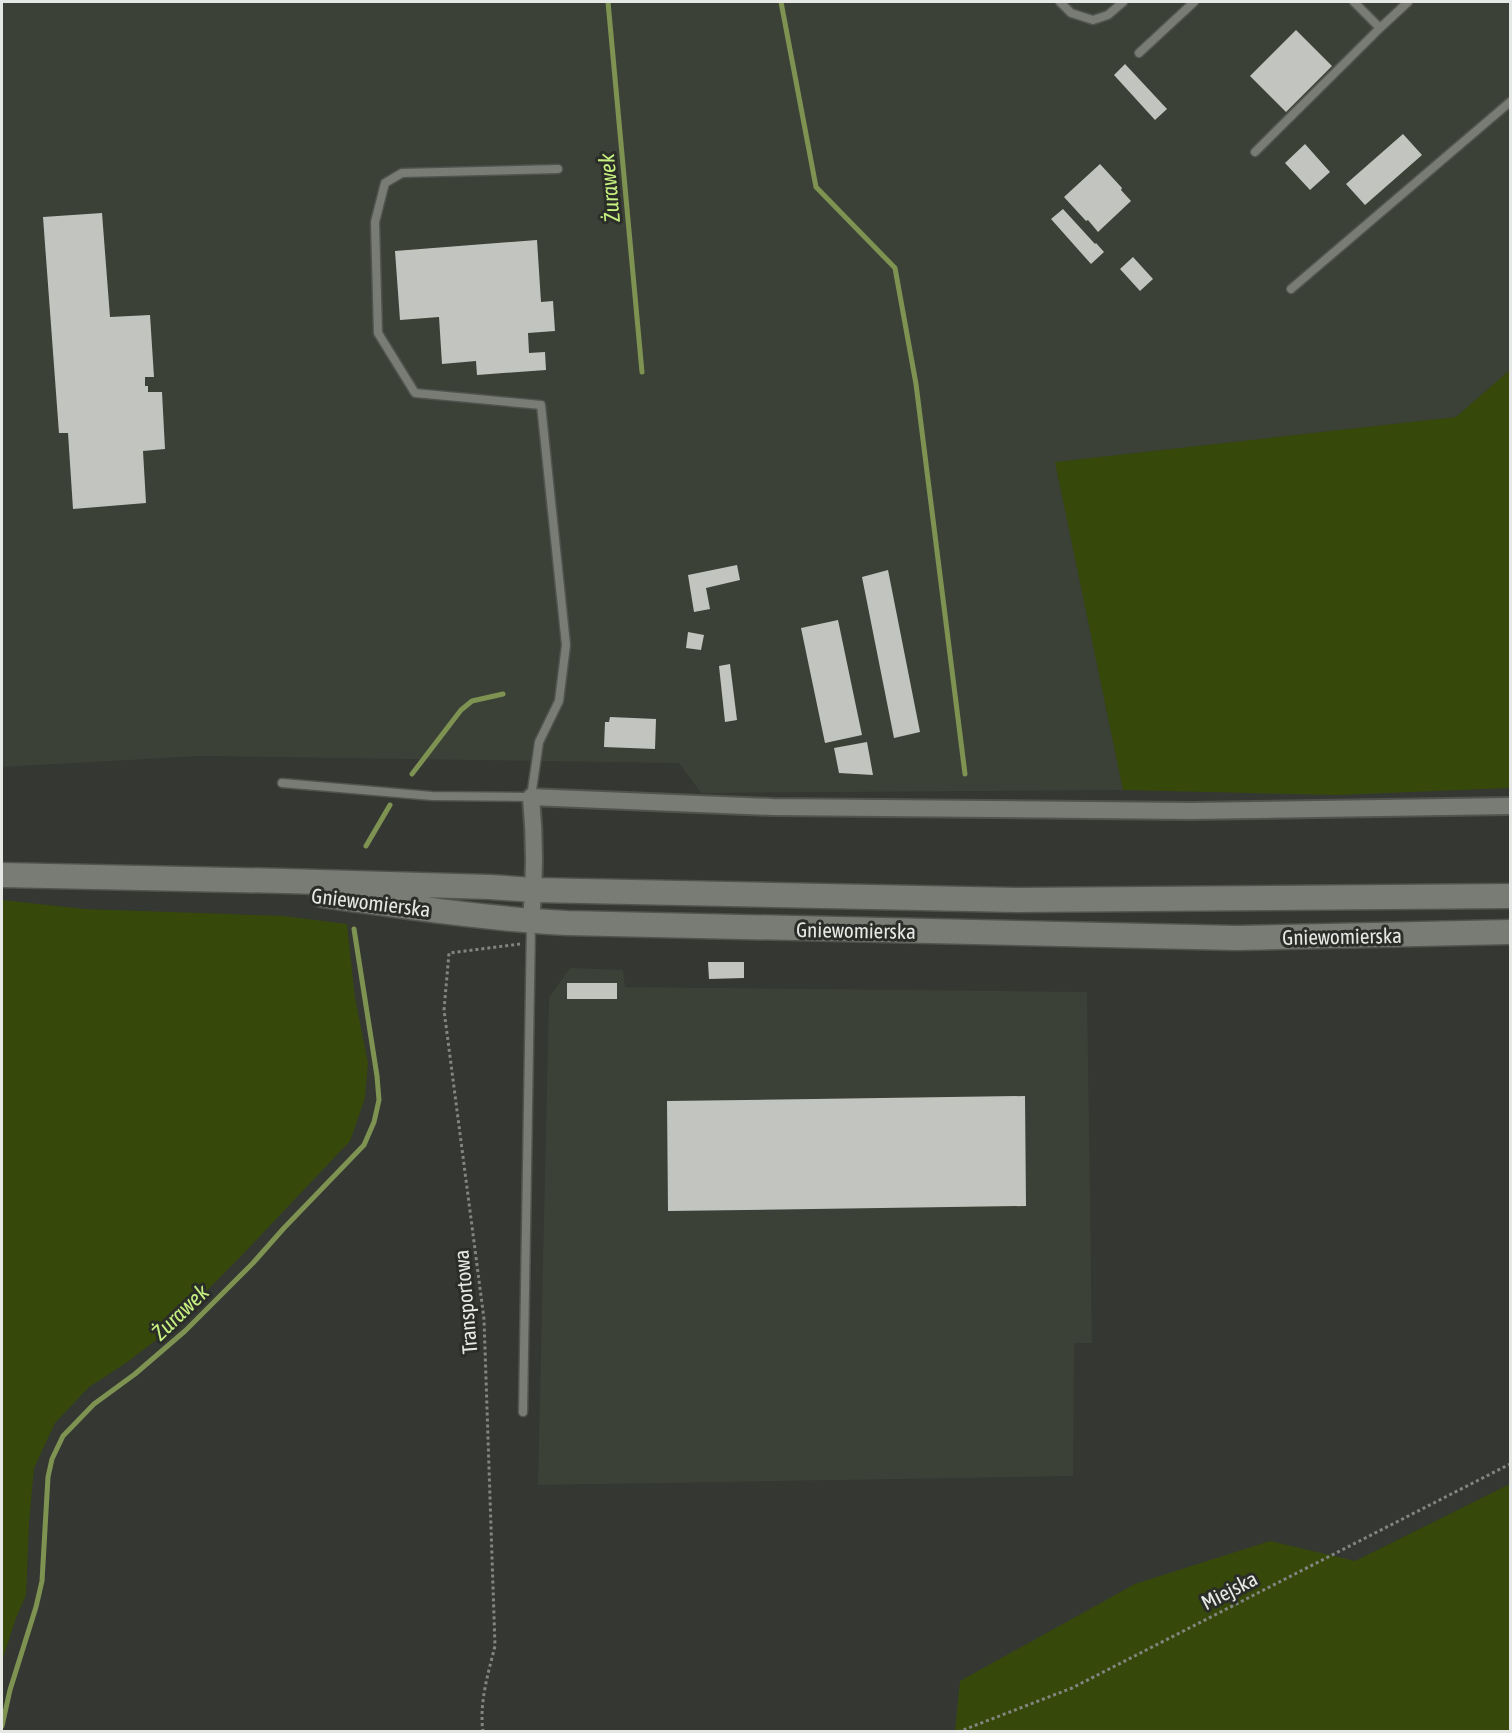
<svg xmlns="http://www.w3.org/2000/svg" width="1512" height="1733" viewBox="0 0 1512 1733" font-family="'Asap Condensed',sans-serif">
<rect width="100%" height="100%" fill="#353732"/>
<!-- built -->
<path fill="#3c4137" d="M2,2H1510V370L1456,417L1055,462L1123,790L701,793L679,763L201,756L2,767Z
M570,968L623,970L625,987L1087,992L1092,1343H1074L1073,1476L538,1485L549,997Z"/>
<!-- green -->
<path fill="#36490a" d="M1510,370V788L1336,795L1123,790L1055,462L1456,417Z
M2,900L84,909L283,916L347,924L355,998L368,1063L365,1098L350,1141L244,1253L164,1334L126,1363L89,1387L55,1423L34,1468L29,1523L26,1595L16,1618L2,1661Z
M1510,1484V1731H955L960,1681L1135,1584L1270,1541L1355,1561Z"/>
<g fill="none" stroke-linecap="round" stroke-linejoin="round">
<!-- stream -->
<path stroke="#7e9352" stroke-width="5" d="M608,2L642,372
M781,2L816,187L895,268L916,384L965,774
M412,774L461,710L472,701L503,694
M366,846L390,805
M2,1726L10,1690L36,1607L42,1581L48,1477L52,1459L63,1436L94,1404L135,1374L185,1331L253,1263L284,1228L364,1145L374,1122L379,1100L377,1076L354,929"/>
</g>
<!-- building -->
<path fill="#c2c5bf" d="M1296,30L1332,66L1286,112L1250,76Z
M1125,64L1167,109L1155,120L1114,75Z
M1403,134L1422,155L1365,205L1346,184Z
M1305,144L1330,172L1310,190L1285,163Z
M1100,164L1122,188L1121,190L1131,201L1098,232L1088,220L1086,221L1064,197Z
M1063,209L1095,244L1096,243L1104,252L1091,264L1051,219Z
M102,213L110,317L150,315L154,377H145V386H148V392H162L165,449L143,451L146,503L73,509L68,433H59L43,217Z
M537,240L541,302L553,301L555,331L528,333L529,353L545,352L546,370L477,375L476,361L442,364L439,317L400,320L395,251Z
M1133,257L1153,279L1140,291L1120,269Z
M737,565L740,580L706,588L710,609L694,612L688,575Z
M888,570L920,732L894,738L862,577Z
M838,620L862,735L825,743L801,628Z
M688,632L704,635L701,650L686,648Z
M730,664L737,720L725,722L719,666Z
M610,717L656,719L655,749L604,747L605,722H609Z
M867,742L873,775L839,773L834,748Z
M708,962H744V978L709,979Z
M567,983H617V999H567Z
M1025,1096L1026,1206L668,1211L667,1101Z"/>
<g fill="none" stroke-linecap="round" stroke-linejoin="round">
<defs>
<path id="lane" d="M1060,2L1071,13L1093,20L1108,15L1123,2
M1354,2L1380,28L1408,2
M1139,53L1194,2
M1255,152L1380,28
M1291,289L1510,102
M282,783L432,796L531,797L539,742L559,701L566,645L541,405L415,393L378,333L375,222L385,183L402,173L558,169
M523,1412L531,924"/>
<path id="street" d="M531,921C535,880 535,839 531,797L772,807L1191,811L1510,806"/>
<path id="secondary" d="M2,875L285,881L490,887L534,890L1017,900L1510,896
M322,895C404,906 485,919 567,923L1237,938L1510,932"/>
</defs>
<!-- lane casing -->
<use href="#lane" stroke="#51534f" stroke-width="11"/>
<!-- street casing -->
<use href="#street" stroke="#51534f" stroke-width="20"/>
<!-- secondary casing -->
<use href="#secondary" stroke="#51534f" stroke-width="27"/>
<!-- path -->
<path stroke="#838581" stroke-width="3" stroke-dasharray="3 3" stroke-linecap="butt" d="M483,1732C479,1703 488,1674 495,1646L484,1319L444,1010L449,953L520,944
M958,1732L1072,1688L1510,1464"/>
<!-- lane -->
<use href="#lane" stroke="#797b75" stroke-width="8"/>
<!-- street -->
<use href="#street" stroke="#797b75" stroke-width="16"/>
<!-- secondary -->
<use href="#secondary" stroke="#797b75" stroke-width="24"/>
</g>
<g text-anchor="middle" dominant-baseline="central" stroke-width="6" stroke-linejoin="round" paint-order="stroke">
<!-- street labels -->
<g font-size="21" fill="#e6e8e5" stroke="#2b2d28">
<text transform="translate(371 902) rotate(7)">Gniewomierska</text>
<text transform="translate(856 930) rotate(1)">Gniewomierska</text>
<text transform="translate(1342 936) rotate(-1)">Gniewomierska</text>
<text transform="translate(465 1302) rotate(-95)">Transportowa</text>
<text transform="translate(1229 1590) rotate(-27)">Miejska</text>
</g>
<!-- water labels -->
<g font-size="22" font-style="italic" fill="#c6f07f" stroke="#2b2d28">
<text transform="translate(609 188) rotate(-95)">Żurawek</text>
<text transform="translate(180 1312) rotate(-44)">Żurawek</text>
</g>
</g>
<!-- border -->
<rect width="1512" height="1733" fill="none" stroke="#e6e8e5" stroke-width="6"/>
</svg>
